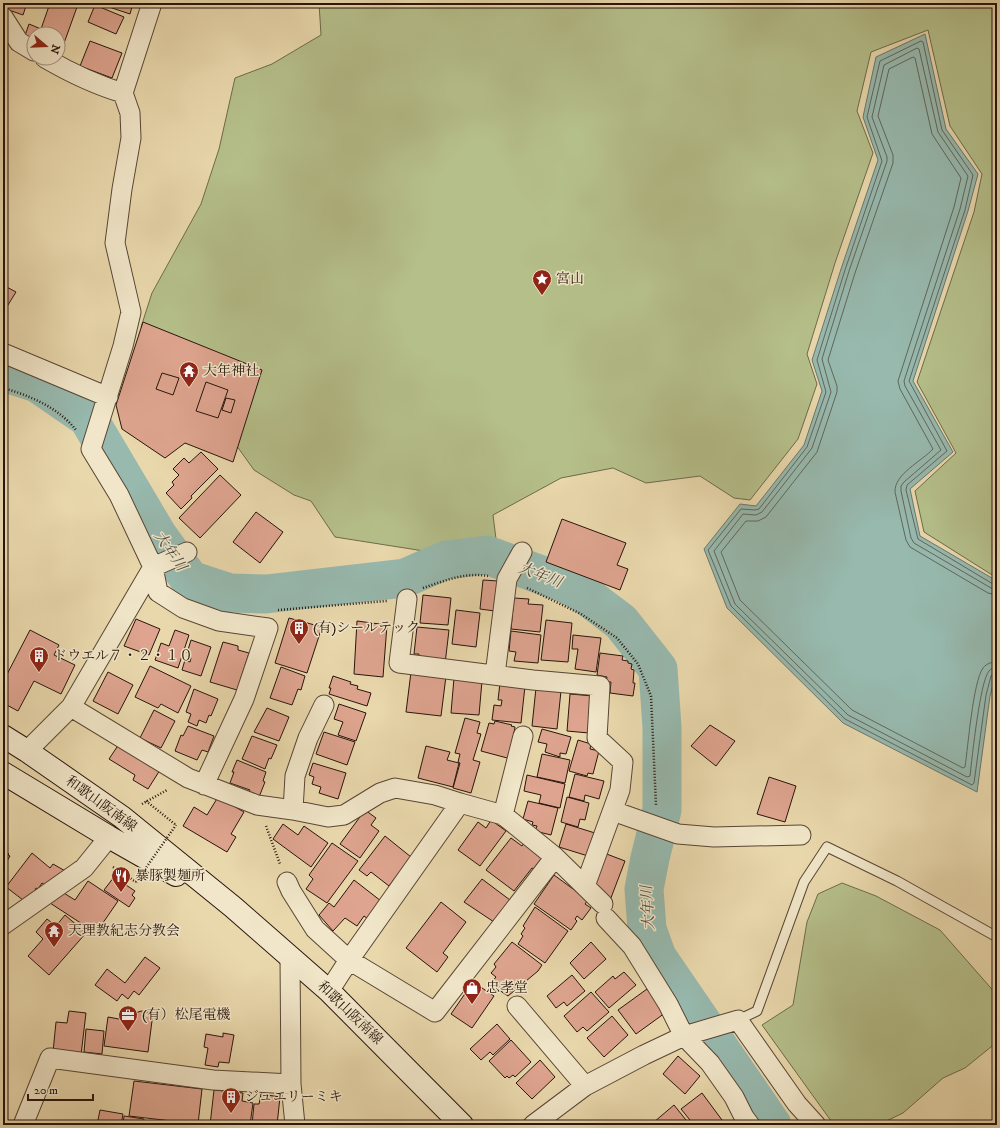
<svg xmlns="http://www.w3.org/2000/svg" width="1000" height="1128" viewBox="0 0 1000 1128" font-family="'IM FELL DW Pica','Noto Serif JP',serif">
<rect width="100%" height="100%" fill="#e9d8ac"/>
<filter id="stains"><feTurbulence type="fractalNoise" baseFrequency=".005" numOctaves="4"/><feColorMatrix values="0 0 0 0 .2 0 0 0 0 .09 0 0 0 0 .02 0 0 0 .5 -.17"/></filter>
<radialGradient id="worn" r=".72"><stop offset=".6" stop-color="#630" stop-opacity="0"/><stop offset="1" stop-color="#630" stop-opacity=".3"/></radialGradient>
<!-- green -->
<path fill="#b5bf8a" stroke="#6e6a4b" d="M319,3H997V578L924,532L915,491L956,453L917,382L974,212L982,174L950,126L928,30L871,52L857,111L873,153L835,263L807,354L817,384L798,439L750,500L734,498L700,476L646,483L613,468L561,478L493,515L496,539L424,551L335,537L311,501L294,495L254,470L234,442L141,327L152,293L201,204L219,149L235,78L272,64L321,35Z
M842,883L876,896L940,930L997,995V1042L965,1068L943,1078L903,1113L878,1125H834L762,1025L793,1005L807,922L818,894Z"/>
<!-- water -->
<path fill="#97b9ae" stroke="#6b776d" d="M925,34L946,129L978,174L968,211L913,381L953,452L910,489L920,536L997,581V670L990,696L977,792L843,723L727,608L704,549L740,504L756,506L804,445L822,391L812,360L841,269L878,160L863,117L876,57Z"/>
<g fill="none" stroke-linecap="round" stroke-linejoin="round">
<!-- shore -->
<path stroke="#60665d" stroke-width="1" d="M997,584H993L918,539L906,490L907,485L947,451L909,381L965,210L973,175L942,130L923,42L921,41L880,61L867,117L882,161L845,270L817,360L826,392L807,447L759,509L755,510L741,509L708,550L731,606L845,719L972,785L974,783L986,695L991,676L994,673H997
M997,589L991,588L914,543L911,538L901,491V486L904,482L941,450L905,386L904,381L960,209L968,176L938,132L919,49L917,48L884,65L872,117L887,157V161L849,271L822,359L831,392L812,448L762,512L756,515L743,514L714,551L735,604L848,715L967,777L970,776C972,758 980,681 989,671C991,668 994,668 997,668
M997,595L988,593L910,547L906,540L895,492C894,474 922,461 933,449L900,389L898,381L954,207L961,178L932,134L915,58L913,57L889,69L878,116L893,155V163L855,273L828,360L837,386V392L817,452L766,517L758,521H746L721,552L740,600L852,710L963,768L965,767C968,747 973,682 983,668C987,663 992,662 997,662"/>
<!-- river -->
<path stroke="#97b9ae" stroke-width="39" d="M3,372L37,383L88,418L158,536L190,580L230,593L266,594L405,578L446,560L487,555L566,584L584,594L621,622L658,669L662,727V810L650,858L644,889L647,929L657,957L772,1125"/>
</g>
<!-- building -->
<path fill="#dea48f" stroke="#28140c" d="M4,3H27L23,15L3,8Z
M50,3H67L77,7L63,46L58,45V34H34V48L22,44L29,24L41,29Z
M97,3H133L130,14Z
M95,5L124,17L116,34L88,22Z
M90,41L122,53L112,78L80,66Z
M3,285L16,292L3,313Z
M143,322L262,370L233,462L185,443L165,458L122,429L116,405Z
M162,373L179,378L173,395L156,389Z
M206,382L228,390L218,418L196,411Z
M226,398L235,400L231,413L222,410Z
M201,452L218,469L191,496L192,498L181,509L166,493L174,485L172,482L179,475L173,469L184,458L189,463Z
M220,475L241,495L200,538L179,518Z
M256,512L283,532L260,563L233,542Z
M562,519L626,543L617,565L628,569L620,590L546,562Z
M483,580L498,581L495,611L480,609Z
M423,595L451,598L448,625L420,623Z
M514,598L529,599L528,604L543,605L540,632L511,629Z
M456,610L480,613L476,647L452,644Z
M289,618L322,627L307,673L275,663Z
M136,619L160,629L149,655L124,646Z
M546,620L572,623L568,662L541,660Z
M357,621L387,625L383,677L354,674Z
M417,627L449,630L445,664L418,661L419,654H414Z
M30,630L59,645L54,655L75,665L61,694L34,681L18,711L3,703V682Z
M175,630L189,635L178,668L155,660L161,643L169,646Z
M511,631L541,635L538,663L514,661L516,652L509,651Z
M573,635L601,638L596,672L575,669L578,649H572Z
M191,640L211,647L201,676L182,670L185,660L190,662L191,658L189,657L190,654L187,653Z
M223,642L238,646V650L249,653L237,690L210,682Z
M600,653L623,656L622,660L628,661V663L632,664L631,669L634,670L633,683H635L633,696L610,693L611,682H606L607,677L597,675Z
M150,666L191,686L178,713L161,704L158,708L135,697Z
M281,667L305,676L301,690L298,689L292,705L270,698Z
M108,672L133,685L118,714L93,701Z
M411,672L446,676L441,716L406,712Z
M333,676L351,682L350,684L358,686L357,689L371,693L367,706L329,694L331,688H329Z
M454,678L482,681L479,715L451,713Z
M500,683L525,686L521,723L492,720L494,705L501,706L502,700H498Z
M536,688L561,691L557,729L532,726Z
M194,689L218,699L211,716L209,715L206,723L199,720L197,726L188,722L191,714L186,712Z
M570,694L593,696L589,733L567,731Z
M339,704L366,713L356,741L338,735L343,722L334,719Z
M267,708L289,717L279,741L254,732Z
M154,710L175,721L161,748L140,738Z
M465,718L480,722L477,733L481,734L473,760L480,762L471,793L453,788L460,763L458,762L460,754L455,753Z
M495,721L512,725L511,726L515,727L513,738L515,739L511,759L481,751L489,723L494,724Z
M710,725L735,741L716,766L691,746Z
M188,726L214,736L208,752L202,750L197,760L175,751L181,735L183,736Z
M542,729L571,737L566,754L560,753V757L545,752L547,744L538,742Z
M324,732L355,742L347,765L316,754Z
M252,736L277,745L271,759L269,758L265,769L242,759Z
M578,740L591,744L590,749L599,751L593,774L588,773L587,776L569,771Z
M119,744L160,770L148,789L133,780L135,775L109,759Z
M426,746L450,752L447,760L459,763L453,787L418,778Z
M542,754L570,760L565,783L537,777Z
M237,760L266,772L263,781L265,782L259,797L248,793L250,790L230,783L234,772H232Z
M313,763L346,773L338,799L319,793L321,787L312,784L314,777L309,775Z
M575,774L604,781L599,799L585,795L584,801L569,797Z
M527,775L565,784L560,808L539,803L541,795L524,791Z
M769,777L796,786L785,822L757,814Z
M218,797L244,812L231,834L236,837L227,852L183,826L194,807L207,815Z
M567,797L589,803L585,820L580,819L578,827L561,822Z
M528,801L558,808L551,835L535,831L537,826L532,825L533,822L523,819Z
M365,810L376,818L371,825L379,831L360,858L340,844Z
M491,820L506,831L480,866L458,850L478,822L486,828Z
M283,824L298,835L304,826L328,843L311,867L273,839Z
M566,824L595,833L588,856L559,847Z
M385,836L411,857L389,886L371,872L367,876L359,870Z
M511,838L522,846L524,843L545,859L536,870L532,868L514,891L486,870Z
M332,843L358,861L327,903L306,889L313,879L309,875Z
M3,850L9,854L8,855L10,856L3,868Z
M32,853L50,868L53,864L67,872L45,885L42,883L38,889L36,888L34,893L23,900L6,887Z
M604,853L625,861L609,903L591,887Z
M554,875L588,900L585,904L591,908L582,920L577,916L575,919L577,921L571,930L534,904Z
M114,877L135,891L132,895L135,898L129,907L104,890Z
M482,879L510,900L494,922L464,902Z
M354,880L381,901L368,919L364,916L357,926L345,918L333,931L319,915L329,903L334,907Z
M88,881L118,901L96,933L50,903L59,890L75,900Z
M441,902L466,922L443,953L448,957L437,972L406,948Z
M535,907L568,931L545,963L518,944L523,936L521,934L525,928L523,926Z
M65,915L86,933L49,975L28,956L43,939L36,932L47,919L56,926Z
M512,942L542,965L538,971L508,996L490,984L496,977L491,973L496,967L494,964Z
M591,942L606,959L584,979L570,963Z
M145,957L160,968L139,995L134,991L128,999L122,994L117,1001L95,985L107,969L125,983Z
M624,972L636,985L609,1008L595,992L613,976L615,979Z
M572,975L585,991L567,1006L564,1002L556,1008L547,996Z
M473,982L494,996L472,1028L451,1014Z
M647,989L665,1013L636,1034L618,1010Z
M591,992L609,1012L587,1031L583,1027L577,1032L564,1016Z
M69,1011L86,1013L81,1055L53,1052L56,1022L67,1023Z
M141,1011L153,1013L148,1052L104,1046L108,1017L119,1019Z
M612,1016L628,1035L604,1057L587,1038Z
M497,1024L510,1039L493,1055L490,1052L481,1060L470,1049Z
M86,1029L104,1031L102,1054L84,1052Z
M223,1033L234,1035L229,1063L219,1062L218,1067L205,1065L208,1048L204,1047L206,1034L223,1037Z
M511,1040L531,1062L515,1077L513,1075L509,1078L507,1076L505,1078L489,1061Z
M678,1056L700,1076L685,1094L663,1074Z
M540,1060L555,1077L532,1099L516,1083Z
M134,1081L202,1089L198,1124L129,1116Z
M214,1090L243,1093L242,1101L253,1103L250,1125H210Z
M702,1093L722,1120L716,1125H694L681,1109Z
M261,1094L280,1097L277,1125H252L254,1104H259Z
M674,1105L690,1125H656L654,1122Z
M100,1110L123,1114L121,1125H97Z
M124,1116L144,1119L143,1125H146H123Z"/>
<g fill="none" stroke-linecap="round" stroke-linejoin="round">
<defs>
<path id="service" d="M738,1020L757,1011L804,882L827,847L897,881L997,937"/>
<path id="minor" d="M3,17L19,42L34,51
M45,58C69,72 96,85 123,93
M3,353L108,397
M187,552L153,567L158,592L183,608L219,621L268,628L244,699L204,785
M407,599L399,663L533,680L600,686L597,738L623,762L620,790L585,886
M495,675L507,579L522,552
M71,707L188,778L257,805L293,810L328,817L344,815L380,793L395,788L435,795L460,803
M27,751L71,707L153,567L119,495L91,449L123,346L131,312L115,243L122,189L131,138L130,113L123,93L152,3
M293,810L295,776L308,738L324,705
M613,811L678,834L714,837L801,835
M503,815L523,736
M287,882L291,891L315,929L349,960L435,1012L555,857
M606,918L632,946L668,1004L684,1036L710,1063L734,1097L744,1117L750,1125
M3,925L84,868L109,837
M290,957L291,1084L295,1125
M329,991L349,960L460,803L503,815L555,857L603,904
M517,1006L585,1086
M23,1125L50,1058L213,1080L291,1084
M533,1125L585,1086L644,1055L684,1036L738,1020L797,1104L816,1125"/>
<path id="secondary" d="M3,736L27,751L122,817L233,907L329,991L462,1125
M3,773L109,837L176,875"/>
</defs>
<!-- service casing -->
<use href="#service" stroke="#584534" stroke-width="11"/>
<!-- minor casing -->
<use href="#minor" stroke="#584534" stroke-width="21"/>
<!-- secondary casing -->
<use href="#secondary" stroke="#28140c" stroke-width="24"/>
<!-- path -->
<path stroke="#28140c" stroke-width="2.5" stroke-dasharray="1 2" stroke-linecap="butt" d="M3,388C29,395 59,408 76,430
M423,588C444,581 465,572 488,576
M527,588L581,614L617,638L638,664L651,696L656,805
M278,610L387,601
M146,801L176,825
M142,804L167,790
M266,826L280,864
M113,867L136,882"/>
<!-- service -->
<use href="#service" stroke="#f1e6c9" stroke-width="9"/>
<!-- minor -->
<use href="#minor" stroke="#f1e6c9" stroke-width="19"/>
<!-- secondary -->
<use href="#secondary" stroke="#f1e6c9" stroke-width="22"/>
<!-- path-bridge -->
<path stroke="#28140c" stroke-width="2.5" stroke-dasharray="1 2" stroke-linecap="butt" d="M136,882L176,825"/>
</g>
<!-- icons -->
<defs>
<symbol id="sight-pin" viewBox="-11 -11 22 30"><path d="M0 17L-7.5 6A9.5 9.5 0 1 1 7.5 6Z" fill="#8f2418" stroke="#f1e6c9"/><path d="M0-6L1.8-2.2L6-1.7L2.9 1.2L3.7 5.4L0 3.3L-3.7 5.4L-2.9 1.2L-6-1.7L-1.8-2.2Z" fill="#fff"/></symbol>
<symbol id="temple-pin" viewBox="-11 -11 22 30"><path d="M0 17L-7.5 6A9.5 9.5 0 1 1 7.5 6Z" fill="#8f2418" stroke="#f1e6c9"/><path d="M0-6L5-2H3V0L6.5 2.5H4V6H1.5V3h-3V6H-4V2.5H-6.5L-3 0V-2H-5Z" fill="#fff"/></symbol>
<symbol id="building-pin" viewBox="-11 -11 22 30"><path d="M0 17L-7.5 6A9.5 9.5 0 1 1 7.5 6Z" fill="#8f2418" stroke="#f1e6c9"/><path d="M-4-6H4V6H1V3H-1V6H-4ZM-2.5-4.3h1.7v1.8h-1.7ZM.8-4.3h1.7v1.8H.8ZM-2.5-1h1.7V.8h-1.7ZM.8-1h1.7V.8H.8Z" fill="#fff"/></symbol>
<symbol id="restaurant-pin" viewBox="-11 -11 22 30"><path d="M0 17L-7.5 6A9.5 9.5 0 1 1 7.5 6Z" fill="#8f2418" stroke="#f1e6c9"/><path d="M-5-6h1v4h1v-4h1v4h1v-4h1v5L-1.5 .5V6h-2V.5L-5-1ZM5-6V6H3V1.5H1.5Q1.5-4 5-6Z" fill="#fff"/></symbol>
<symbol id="shop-pin" viewBox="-11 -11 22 30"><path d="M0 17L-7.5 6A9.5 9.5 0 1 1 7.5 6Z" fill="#8f2418" stroke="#f1e6c9"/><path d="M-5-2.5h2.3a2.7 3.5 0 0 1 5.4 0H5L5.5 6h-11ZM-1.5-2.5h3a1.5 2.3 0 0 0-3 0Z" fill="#fff"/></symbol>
<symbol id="office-pin" viewBox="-11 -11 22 30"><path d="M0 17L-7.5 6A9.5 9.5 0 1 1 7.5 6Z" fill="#8f2418" stroke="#f1e6c9"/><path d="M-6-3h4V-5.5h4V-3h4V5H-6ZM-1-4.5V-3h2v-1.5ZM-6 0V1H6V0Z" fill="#fff"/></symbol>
</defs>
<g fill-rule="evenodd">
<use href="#sight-pin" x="531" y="268" width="22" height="30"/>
<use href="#temple-pin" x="178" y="360" width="22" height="30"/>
<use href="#building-pin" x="288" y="617" width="22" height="30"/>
<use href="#building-pin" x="28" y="645" width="22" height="30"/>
<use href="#restaurant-pin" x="110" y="865" width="22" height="30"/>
<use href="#temple-pin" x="43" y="920" width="22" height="30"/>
<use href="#shop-pin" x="461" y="977" width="22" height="30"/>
<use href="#office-pin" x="117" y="1004" width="22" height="30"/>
<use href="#building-pin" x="220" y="1086" width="22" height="30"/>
</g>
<g text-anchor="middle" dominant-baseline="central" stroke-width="3" stroke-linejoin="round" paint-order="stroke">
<!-- poi labels -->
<g font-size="14" fill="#28140c" stroke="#f1e6c9" text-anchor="start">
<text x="556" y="279">宮山</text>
<text x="203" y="371">大年神社</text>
<text x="313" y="628">(有)シールテック</text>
<text x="53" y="656">ドウエル７・２・１０</text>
<text x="135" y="876">暴豚製麺所</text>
<text x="68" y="931">天理教紀志分教会</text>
<text x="486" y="988">忠孝堂</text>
<text x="142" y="1015">(有）松尾電機</text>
<text x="245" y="1097">ジュエリーミキ</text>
</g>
<!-- street labels -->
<g font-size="14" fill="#28140c" stroke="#f1e6c9">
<text transform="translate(101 804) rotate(36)">和歌山阪南線</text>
<text transform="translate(350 1013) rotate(44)">和歌山阪南線</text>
</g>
<!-- water labels -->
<g font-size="15" font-style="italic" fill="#4f4e45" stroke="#f1e6c9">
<text transform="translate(170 551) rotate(55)">大年川</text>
<text transform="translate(540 575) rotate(21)">大年川</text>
<text transform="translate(648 908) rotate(-93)">大年川</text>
</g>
</g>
<!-- margin -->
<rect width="1000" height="1128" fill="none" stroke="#e9d8ac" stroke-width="16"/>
<rect x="4" y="4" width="992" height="1120" fill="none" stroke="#28140c" stroke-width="2"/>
<rect x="8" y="8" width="984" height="1112" fill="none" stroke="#28140c"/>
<!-- north arrow -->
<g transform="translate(46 46) rotate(109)"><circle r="19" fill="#f1e6c9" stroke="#a1927d"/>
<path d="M0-3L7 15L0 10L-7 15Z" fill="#8f2418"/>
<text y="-6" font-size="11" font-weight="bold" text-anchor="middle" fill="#28140c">N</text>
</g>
<!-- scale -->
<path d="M28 1094v6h65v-6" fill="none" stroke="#28140c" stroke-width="2"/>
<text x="34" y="1094" font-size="12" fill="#28140c" stroke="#f1e6c9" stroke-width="3" paint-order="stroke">20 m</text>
<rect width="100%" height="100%" filter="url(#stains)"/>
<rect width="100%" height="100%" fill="url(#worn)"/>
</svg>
